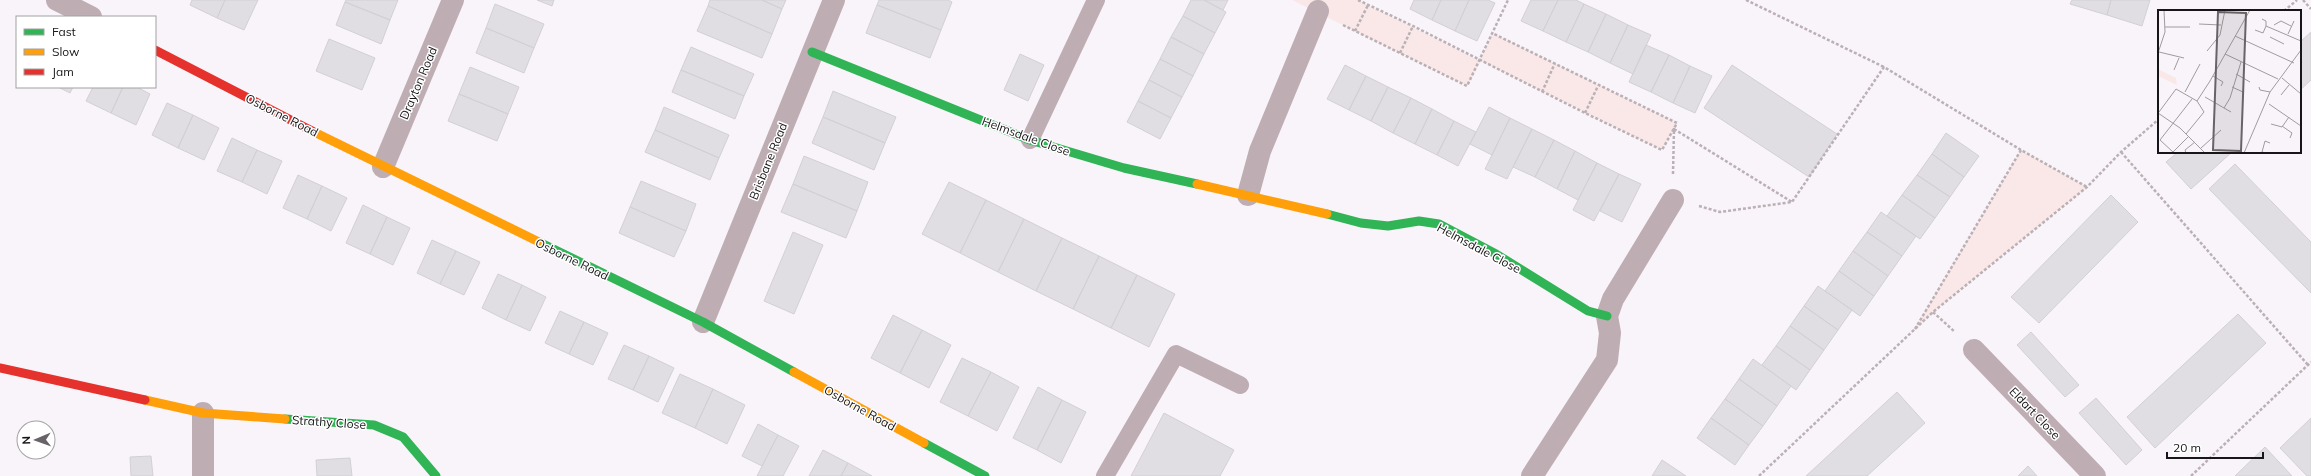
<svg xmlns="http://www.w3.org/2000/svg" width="2311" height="476" viewBox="0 0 2311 476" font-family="Mulish,sans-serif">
<rect width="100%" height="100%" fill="#f9f4f9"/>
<!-- green -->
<path fill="#fae8e8" d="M1292,0H1358L1480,61L1492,33L1677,123L1662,150L1481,61L1467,86Z
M2021,150L2087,187L1933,312L1912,333Z"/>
<!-- building -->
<path fill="#e0dee2" stroke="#d2d0d4" d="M192,0H225L217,18L190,5Z
M225,0H258L244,30L217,18Z
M346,0H398L390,20L345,2Z
M537,0H554L552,6Z
M710,0H762L782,9L772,34L708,6Z
M762,0H786L782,9Z
M879,0H948L952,2L941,30L877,5Z
M1191,0H1204L1226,12L1215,33L1183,16Z
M1204,0H1228L1223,10Z
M1414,0H1441L1432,20L1410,9Z
M1441,0H1469L1455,31L1432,20Z
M1469,0H1488L1495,3L1477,41L1455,31Z
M1531,0H1558L1543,31L1521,21Z
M1558,0H1576L1584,4L1566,42L1543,31Z
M2072,0H2111L2107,15L2070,4Z
M2111,0H2150L2142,26L2107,15Z
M345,2L390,20L381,44L336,25Z
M495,4L544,24L534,48L486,28Z
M1584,4L1606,14L1588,52L1566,42Z
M877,5L941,30L930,58L866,33Z
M708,6L772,34L762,58L697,31Z
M1606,14L1628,25L1610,63L1588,52Z
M1183,16L1215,33L1204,54L1171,37Z
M1628,25L1651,35L1633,74L1610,63Z
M486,28L534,48L524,73L476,53Z
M2311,32V80L2300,90V42Z
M1171,37L1204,54L1193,76L1160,59Z
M329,39L375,58L362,90L316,71Z
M1646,45L1669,55L1651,92L1629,82Z
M691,47L754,74L744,96L681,70Z
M1020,54L1044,65L1028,101L1004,90Z
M1669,55L1690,66L1673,103L1651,92Z
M1160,59L1193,76L1182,97L1149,80Z
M1345,65L1366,76L1349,110L1327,99Z
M1732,65L1837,134L1809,177L1704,108Z
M1690,66L1712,76L1695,113L1673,103Z
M470,67L519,87L508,114L459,94Z
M681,70L744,96L735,119L672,92Z
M1366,76L1388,87L1371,121L1349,110Z
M1149,80L1182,97L1171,118L1138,101Z
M58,87H73L70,93Z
M93,87H123L111,113L86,101Z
M123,87H137L150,94L136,125L111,113Z
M1388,87L1411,98L1393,133L1371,121Z
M833,91L896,117L885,143L823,117Z
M459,94L508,114L497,141L448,121Z
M1411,98L1432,109L1415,144L1393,133Z
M1138,101L1171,118L1160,139L1127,122Z
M167,103L193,115L178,148L152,135Z
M664,107L729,135L719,158L655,130Z
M1489,107L1510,118L1492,155L1470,144Z
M1432,109L1454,121L1437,155L1415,144Z
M193,115L219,128L204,160L178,148Z
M823,117L885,143L874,170L812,143Z
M1510,118L1532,129L1507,179L1485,169Z
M1454,121L1476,132L1458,166L1437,155Z
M1532,129L1554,140L1535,177L1513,167Z
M655,130L719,158L710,180L645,152Z
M1946,133L1979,156L1964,177L1932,154Z
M232,138L257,150L242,182L217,171Z
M1554,140L1575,151L1557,189L1535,177Z
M257,150L282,161L267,194L242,182Z
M1575,151L1597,163L1578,200L1557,189Z
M2178,152H2232L2191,189L2166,162Z
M1932,154L1964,177L1950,197L1917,175Z
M804,156L868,182L857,211L793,184Z
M1597,163L1619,174L1594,221L1573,210Z
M2235,164L2311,242V293L2209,189Z
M1619,174L1641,184L1622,222L1600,211Z
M298,175L322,186L307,219L283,208Z
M1917,175L1950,197L1935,218L1902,195Z
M641,181L696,204L686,231L630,207Z
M949,182L986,200L960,253L922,234Z
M793,184L857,211L846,238L781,212Z
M322,186L347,198L331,231L307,219Z
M1902,195L1935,218L1920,239L1887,216Z
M2111,195L2138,222L2039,323L2011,297Z
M986,200L1024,219L998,272L960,253Z
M363,205L387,217L370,254L346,243Z
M630,207L686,231L674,257L619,233Z
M1881,212L1916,236L1902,256L1867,232Z
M387,217L410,228L393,265L370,254Z
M1024,219L1062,238L1036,291L998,272Z
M793,232L823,245L794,314L764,301Z
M1867,232L1902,256L1888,276L1853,251Z
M1062,238L1099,256L1073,309L1036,291Z
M432,240L456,251L440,284L417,273Z
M456,251L480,262L464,295L440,284Z
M1853,251L1888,276L1874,296L1839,271Z
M1099,256L1137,275L1111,328L1073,309Z
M1839,271L1874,296L1860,316L1825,291Z
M498,274L522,285L506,320L482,308Z
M1137,275L1175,294L1149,347L1111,328Z
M522,285L546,297L530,331L506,320Z
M1818,286L1852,310L1838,330L1804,306Z
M1804,306L1838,330L1824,350L1790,326Z
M560,311L584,322L569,354L545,343Z
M2238,314L2266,343L2155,448L2127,417Z
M893,315L922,330L900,373L871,358Z
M584,322L608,333L593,365L569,354Z
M1790,326L1824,350L1810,370L1776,346Z
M922,330L951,345L929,388L900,373Z
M2031,332L2079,385L2065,397L2017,345Z
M624,345L649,356L633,390L608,379Z
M1776,346L1810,370L1796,390L1762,365Z
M649,356L674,368L658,402L633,390Z
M962,358L991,372L968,416L940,402Z
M1753,359L1791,386L1777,406L1739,379Z
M991,372L1019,387L997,431L968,416Z
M680,374L713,389L695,428L662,413Z
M1739,379L1777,406L1763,426L1725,399Z
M1038,387L1062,400L1037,450L1013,438Z
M713,389L745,405L727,444L695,428Z
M1897,392L1925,423L1867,476H1806Z
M2096,398L2142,450L2126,465L2079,413Z
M1725,399L1763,426L1749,445L1711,418Z
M1062,400L1086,412L1061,463L1037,450Z
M1164,413L1234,450L1220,476H1131Z
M1711,418L1749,445L1735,465L1697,438Z
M2311,418V476H2307L2280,448Z
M758,424L778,435L762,466L742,456Z
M778,435L799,446L783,476H757Z
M2265,447L2292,476H2235Z
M823,450L848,463L841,476H809Z
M151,456L153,476H131L130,457Z
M350,458L352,476H317L316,460Z
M1662,460L1686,476H1652Z
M848,463L872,476H841Z
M2028,466L2037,476H2018Z"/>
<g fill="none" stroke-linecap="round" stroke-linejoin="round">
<!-- path -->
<path stroke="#bab0b5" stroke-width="2.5" stroke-dasharray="3 2" stroke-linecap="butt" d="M1358,0L1413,26L1585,113L1662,150L1677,123L1492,33
M1746,0L1884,67
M2303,0L2311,9
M2284,11L2297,0
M1343,25L1467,86L1508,0
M1355,31L1368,5
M1400,53L1413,26
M1542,92L1555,63
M1585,113L1598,86
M2121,152L2308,365
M1673,174L1674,129L1792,202
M1699,206L1720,212L1792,202L1884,67L2021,150L2087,187
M1933,312L1955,332
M1915,329L2021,150
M1759,476L1933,312L2087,187L2121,152L2159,119
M2191,476L2311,362"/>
<!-- lane -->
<path stroke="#beaeb4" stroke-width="18" d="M1030,140L1096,0
M1105,476L1176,354L1240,385"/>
<!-- street -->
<path stroke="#beaeb4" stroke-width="22" d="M57,0L91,17
M383,167L453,0
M1248,195L1260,151L1318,11
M703,322L834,0
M1974,350L2095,476
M203,413V476
M1532,476L1607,360L1610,333L1607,316L1613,299L1673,200"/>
<!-- fast -->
<path stroke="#30b455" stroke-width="9" d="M812,52L1030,140L1124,168L1197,184
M1327,214L1361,223L1388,226L1419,221L1439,224L1496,254L1588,311L1607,316
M541,243L703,322L794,372
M285,419L374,425L403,437L436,476
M924,443L985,476"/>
<!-- slow -->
<path stroke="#ff9f0a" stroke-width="9" d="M312,131L541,243
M1197,184L1327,214
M794,372L924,443
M145,400L203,413L285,419"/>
<!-- jam -->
<path stroke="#e5322d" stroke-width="9" d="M155,50L312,131
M0,368L145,400"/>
</g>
<g text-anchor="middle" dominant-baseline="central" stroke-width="3" stroke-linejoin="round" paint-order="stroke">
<!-- street labels -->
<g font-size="12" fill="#181518" stroke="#fff">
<text transform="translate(418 83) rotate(-67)">Drayton Road</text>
<text transform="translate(282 115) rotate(27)">Osborne Road</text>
<text transform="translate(1026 136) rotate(20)">Helmsdale Close</text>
<text transform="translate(768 161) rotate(-68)">Brisbane Road</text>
<text transform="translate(1479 248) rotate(28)">Helmsdale Close</text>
<text transform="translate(572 259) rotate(26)">Osborne Road</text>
<text transform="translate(860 408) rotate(29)">Osborne Road</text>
<text transform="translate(2035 413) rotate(46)">Eldart Close</text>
<text transform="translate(329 422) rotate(4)">Strathy Close</text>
</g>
</g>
<!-- overview -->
<g transform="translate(2158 10)">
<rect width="143" height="143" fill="#f9f4f9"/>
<path d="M0,59L18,68L19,75L0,66Z" fill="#fae8e8"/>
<path fill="none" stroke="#9f9b9f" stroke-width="1" d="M104,9L108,11V16L143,31M41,14L63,15M116,15L123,11L133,16M7,17H32M97,20L105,23L108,16M130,24L136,11M77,26L136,53M112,27L126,34M49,41L62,25L67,0M1,42L26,48M0,43L7,22L6,0M67,44L120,69M16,60L21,48M78,64L92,72M55,66L65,72L63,76M124,68L143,84M52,71L92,0M74,77L85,82M101,77L102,80L112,82M27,82L42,54M123,85L131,75M47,87L73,102M39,91L52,71M111,94L143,116M66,98L72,88L83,52M1,102L18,79L39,91L46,102L28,124M0,103L22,118L47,143M113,114L124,117L131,107M124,116L134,123L132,128M31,126L15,142L2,130L34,89M43,138L63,120M28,143L27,140L37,132M86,143L112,82L143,40M108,143L104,142L107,131L112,133"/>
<path fill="#676367" fill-opacity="0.15" stroke="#676367" stroke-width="2" d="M60,2L88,3L83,141L55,140Z"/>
<rect width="143" height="143" fill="none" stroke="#181518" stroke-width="2"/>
</g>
<!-- legend -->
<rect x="16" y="16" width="140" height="72" fill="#ffffff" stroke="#a3a1a3"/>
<rect x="24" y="29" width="20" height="6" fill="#30b455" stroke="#a3a1a3"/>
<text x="52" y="36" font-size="12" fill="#181518">Fast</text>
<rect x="24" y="49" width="20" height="6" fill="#ff9f0a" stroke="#a3a1a3"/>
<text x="52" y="56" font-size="12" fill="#181518">Slow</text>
<rect x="24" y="69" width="20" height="6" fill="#e5322d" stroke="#a3a1a3"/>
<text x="52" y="76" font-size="12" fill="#181518">Jam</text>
<!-- north arrow -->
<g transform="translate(36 440) rotate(268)"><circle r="19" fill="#ffffff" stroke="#a3a1a3"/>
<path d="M0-3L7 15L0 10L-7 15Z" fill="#676367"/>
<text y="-6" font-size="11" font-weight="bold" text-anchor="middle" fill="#181518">N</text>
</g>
<!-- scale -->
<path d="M2167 452v6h96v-6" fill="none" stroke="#181518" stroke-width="2"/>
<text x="2173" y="452" font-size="12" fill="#181518" stroke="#ffffff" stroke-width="3" paint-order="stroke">20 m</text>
</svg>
